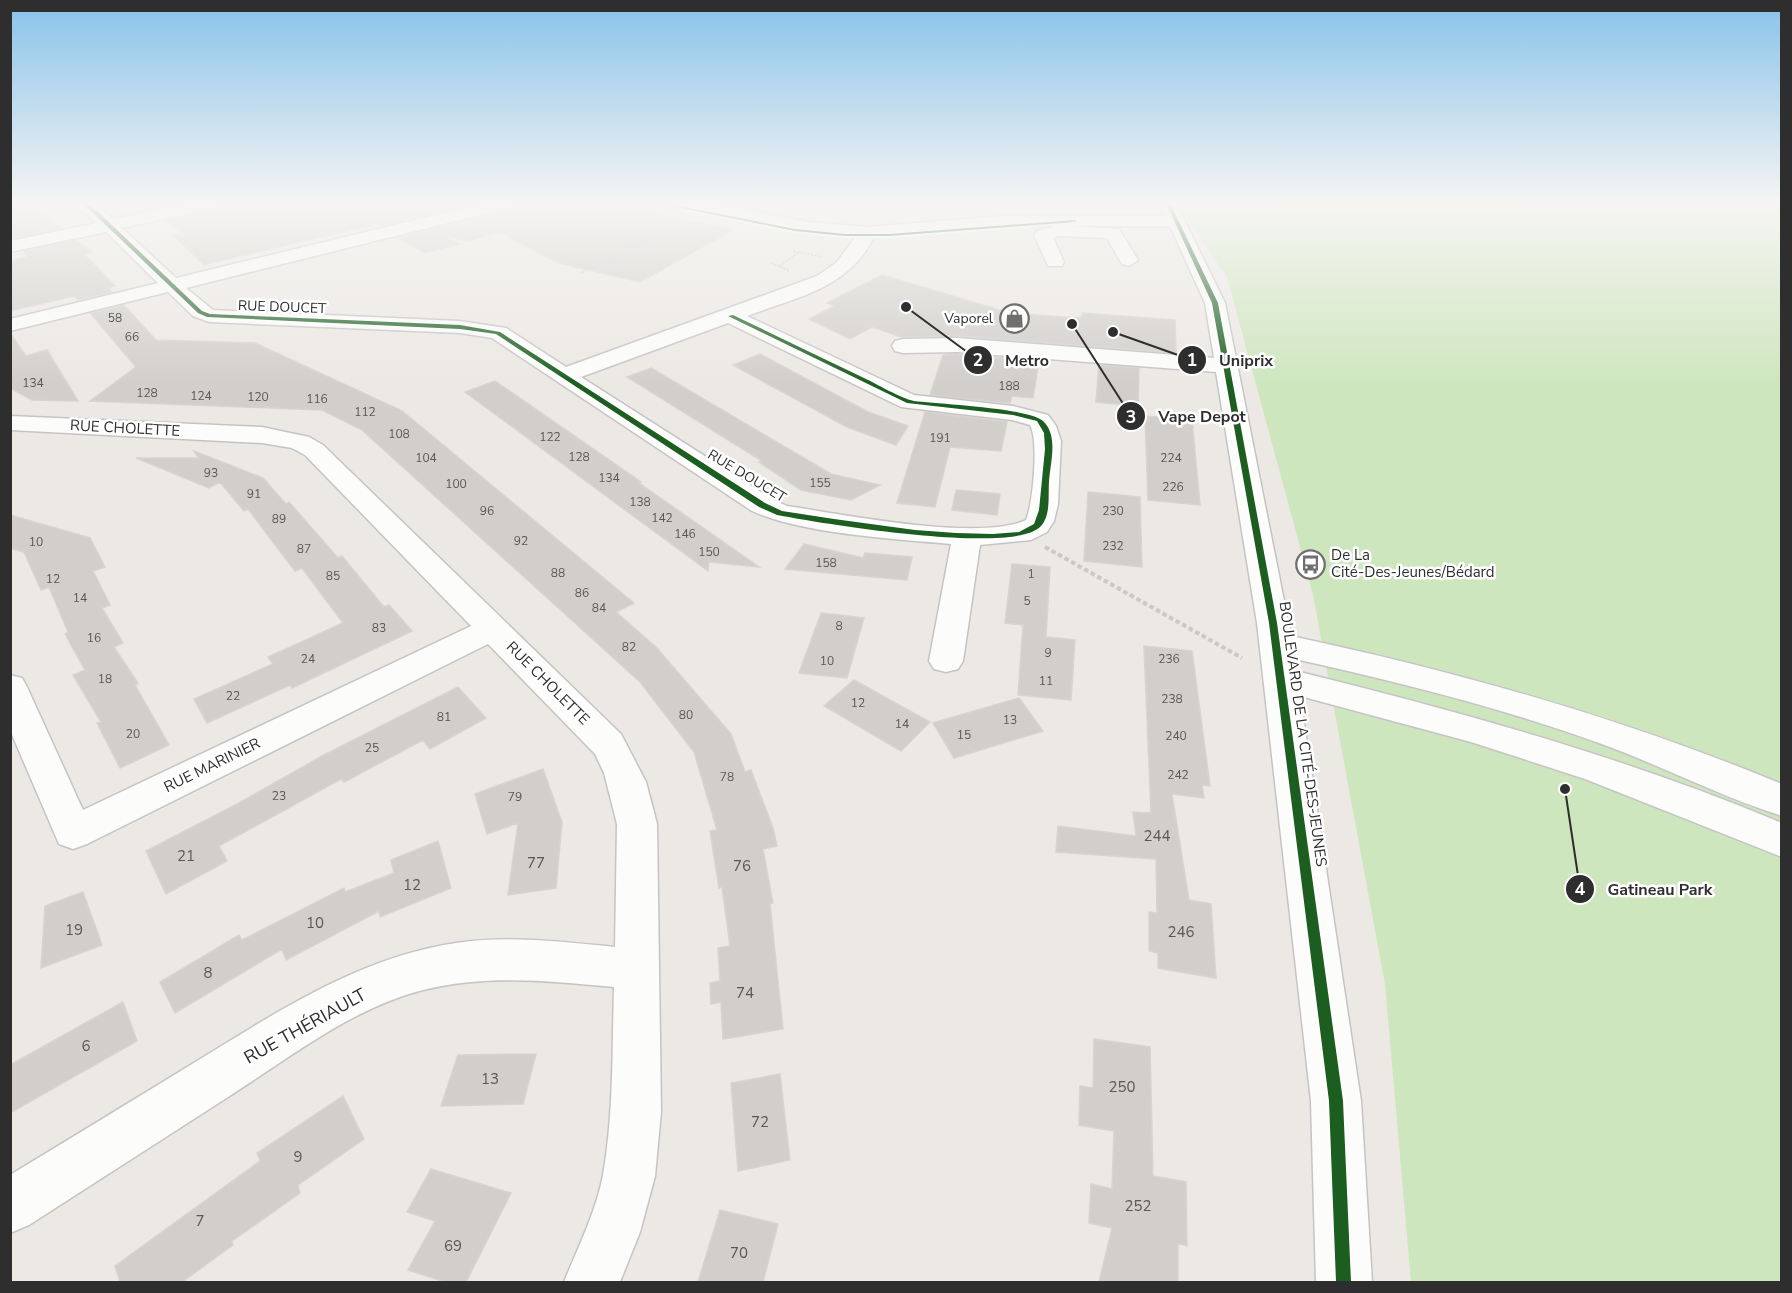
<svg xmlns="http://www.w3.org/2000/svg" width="1792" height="1293" viewBox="0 0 1792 1293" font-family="'Nunito Sans',sans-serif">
<rect width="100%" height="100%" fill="#ece8e4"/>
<!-- green -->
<path fill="#cee6be" d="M1176,203H1781V1282H1411L1385,984L1313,595L1227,277Z"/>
<!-- building -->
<path fill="#d1cecb" stroke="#d7d4d0" stroke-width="1.5" d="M223,203H475L379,226L375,224L204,265L172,234L188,237L165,221L219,209Z
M516,203H609L632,213L637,211L733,230L640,282L558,263L500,232L468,241L444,236L459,244L425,253L398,238L513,209Z
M10,206L35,210L60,228L14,238L10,232Z
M76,240L92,252L84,254L115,286L109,288L112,292L78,300L74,296L10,311V261L27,257L24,251Z
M882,275L1010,313L1080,318L1083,313L1175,320L1176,353L957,336L901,337L872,327L850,339L809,319L835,306L827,303Z
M124,305L156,340L255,343L402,411L634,603L616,612L656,647L731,734L745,772L751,770L773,828L777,846L763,849L773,903L770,904L783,1029L723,1039L721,1002L711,1004L710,983L720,981L718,948L730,946L722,887L719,888L710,831L717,830L694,752L640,682L362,430L322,410L90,401L136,367L90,313Z
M10,333L26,356L47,350L78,401L32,400L10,388Z
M760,354L868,412L908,426L896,445L847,427L733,365Z
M957,354L1039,361L1033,398L1012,396L1010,403L930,395L943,355Z
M1099,365L1139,368L1138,406L1096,402Z
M651,368L831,474L880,485L851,500L801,490L759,462L762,461L627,377Z
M495,381L641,482L639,483L759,567L709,562L708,571L465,392Z
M925,412L1007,422L1001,451L950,447L935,507L897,503Z
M1145,416L1192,420L1200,505L1148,500Z
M194,451L263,478L286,504L289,502L338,558L342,556L384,607L389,605L412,631L292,688L290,685L207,723L194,699L273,664L268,657L343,623L302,568L295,571L248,509L244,511L220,482L209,488L136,458H199Z
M956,490L1000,494L997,515L952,510Z
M1088,492L1140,497L1142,567L1084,561Z
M10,515L90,538L105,567L93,571L110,605L102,608L123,643L114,647L138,683L135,685L169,745L120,768L97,723L101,722L73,675L85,670L65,634L68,632L49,587L41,590L24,552L10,548Z
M804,544L863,558L865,553L912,557L907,580L785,569Z
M1012,564L1050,567L1046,637L1075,640L1071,700L1018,695L1023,625L1005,623Z
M821,613L864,618L847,678L799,673Z
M1144,646L1192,651L1210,786L1202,785L1204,798L1172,794L1189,900L1211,904L1216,978L1158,968V953L1149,951V912L1157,913L1156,859L1056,852L1058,826L1136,836L1133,812L1151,813Z
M854,680L917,715L930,722L901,751L824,706Z
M458,687L486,718L430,749L423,740L344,782L341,779L219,846L227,861L166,894L146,851L237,804L324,755Z
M1019,698L1043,731L954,758L933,723Z
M543,769L562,822L556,888L508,895L518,823L487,834L475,794Z
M438,841L451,888L380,917L379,911L286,960L282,949L175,1013L160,982L239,935L242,940L344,888L345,892L394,873L391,860Z
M83,892L102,945L41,968L45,906Z
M123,1002L137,1041L10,1113V1065Z
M1094,1039L1150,1047L1153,1176L1186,1182L1187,1246L1178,1243V1282H1099L1112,1228L1089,1223L1091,1184L1112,1189L1114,1131L1079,1125L1080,1086L1093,1088Z
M536,1054L523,1104L441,1106L458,1055Z
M780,1074L790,1160L738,1171L731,1083Z
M343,1096L364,1139L298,1185L300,1193L232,1241L233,1245L182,1282H120L115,1266L260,1161L257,1153Z
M431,1169L511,1193L466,1282H445L408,1270L435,1221L407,1212Z
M720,1210L778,1224L763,1282H698Z"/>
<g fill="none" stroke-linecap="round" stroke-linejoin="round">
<defs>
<path id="minor" d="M72,203H93L113,219L190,203H221L219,207L122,228L176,278L485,203H514L512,207L186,288L213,310L460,321L506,328L566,367L817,276L837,262L856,236L809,232L683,208L675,203H710L809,222L867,227L1003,216H1165L1160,203H1176L1225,303L1291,636C1460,672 1622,718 1782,784V816C1719,796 1660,765 1599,743C1499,707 1398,682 1295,659L1296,671C1461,712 1625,757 1782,823V857L1585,779L1471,742L1300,696L1361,1101L1372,1282H1316L1311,1101L1257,623L1216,372L957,352L903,353L895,351L892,346L895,341L903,339L957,338L1214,358L1205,303L1170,226H1071L1119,229L1138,260L1129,266L1122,264L1107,238L1057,236L1053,238L1064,262L1062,266H1048L1034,235L1037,231L1054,226H1003L874,237C848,289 797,297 747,316L914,395L1013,406L1048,415L1056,426L1061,441L1058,504L1054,521L1047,532L1031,540L980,545L963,661L958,669L946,672L934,669L929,661L951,544C894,539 803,534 752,511L492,338L460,333L209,322L193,316L168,292L10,331V319L158,283L106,232L10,252V241L97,223ZM728,323L901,407L1012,420L1030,425C1039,441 1033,503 1026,520C981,542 840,514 787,506L772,499L581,377Z
M10,416L262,427L309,437L323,445L621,734L646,782L657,824L661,1112L655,1176L640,1232L620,1282H564C578,1247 596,1212 603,1175C614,1113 612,1050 614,987C550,981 486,974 423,990C352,1008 289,1058 228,1097C162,1140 95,1182 29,1225L10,1233V1175C73,1137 135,1099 197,1061C277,1012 360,957 456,943C508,935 562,942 615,947L617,824L604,773L595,754L488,644L87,844L73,849L59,844L10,730V675L22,678L27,687L83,810L471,626L305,455L292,448L262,443L10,430Z"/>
</defs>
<!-- minor casing -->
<use href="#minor" stroke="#c5c4c5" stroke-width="3"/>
<!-- path-far1 -->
<path stroke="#c9c9c8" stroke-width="2" stroke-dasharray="2 1.5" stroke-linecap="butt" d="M613,211L623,216
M570,225L634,203
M540,226L563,224L591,235L610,234L632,241L617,258L580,273
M632,242L666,239
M794,251L822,257
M771,263L790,271
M780,266L799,252"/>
<!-- path -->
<path stroke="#c9c9c8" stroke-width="4" stroke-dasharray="4.5 3" stroke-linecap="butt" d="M1045,547L1242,658"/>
<!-- minor -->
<use href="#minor" fill="#fcfcfb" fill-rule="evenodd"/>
<defs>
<path id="cycleway" d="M78,203H84L94,208L202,311L210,314L460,325L500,332L765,503L782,511L834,519L915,530L956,533L993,534L1019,532L1034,524L1039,510L1045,449L1044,433L1037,421L1013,415L907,403L728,316L733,315C777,336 820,357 864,378C877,384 900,398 914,401C937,404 1030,408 1043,421C1059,436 1050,463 1049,482C1048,495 1051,515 1041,526C1015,556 819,523 777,515L759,507L496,334L460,329L207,317L198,313L90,210Z
M656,203H665L795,229L845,234H889L1075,220L1077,221L1075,222L889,236H845L795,231Z
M1166,203H1170L1218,303L1277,623L1343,1101L1351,1282H1336L1329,1101L1269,623L1212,303Z"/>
</defs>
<!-- cycleway casing -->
<use href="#cycleway" stroke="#fff" stroke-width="4"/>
<!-- cycleway -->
<use href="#cycleway" fill="#1b5e20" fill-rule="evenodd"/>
</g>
<!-- sky -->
<linearGradient id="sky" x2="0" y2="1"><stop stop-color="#88c2ea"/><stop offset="0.53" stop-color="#f6f5f3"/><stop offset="1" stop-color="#f6f5f3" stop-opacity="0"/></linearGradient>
<rect width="1792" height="384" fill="url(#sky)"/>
<!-- icons -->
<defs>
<symbol id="shop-ring" viewBox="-11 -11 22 22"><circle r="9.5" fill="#fff" stroke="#706f6e" stroke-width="1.5"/><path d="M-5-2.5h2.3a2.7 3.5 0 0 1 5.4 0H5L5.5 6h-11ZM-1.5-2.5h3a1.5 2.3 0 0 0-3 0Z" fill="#706f6e"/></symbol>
<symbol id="bus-ring" viewBox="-11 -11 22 22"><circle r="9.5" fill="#fff" stroke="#706f6e" stroke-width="1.5"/><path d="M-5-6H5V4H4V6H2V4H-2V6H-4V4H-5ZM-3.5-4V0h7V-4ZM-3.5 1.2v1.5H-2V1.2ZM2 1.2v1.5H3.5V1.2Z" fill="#706f6e"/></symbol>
</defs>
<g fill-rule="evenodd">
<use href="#shop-ring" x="998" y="302" width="33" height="33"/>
<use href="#bus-ring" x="1294" y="548" width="33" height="33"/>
</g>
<g text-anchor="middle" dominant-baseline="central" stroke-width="5" stroke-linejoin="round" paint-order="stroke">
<!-- number labels -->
<g font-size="12" fill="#585857">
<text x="115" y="318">58</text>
<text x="132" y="337">66</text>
<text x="33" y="383">134</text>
<text x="1009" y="386">188</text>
<text x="147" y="393">128</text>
<text x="201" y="396">124</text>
<text x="258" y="397">120</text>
<text x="317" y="399">116</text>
<text x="365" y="412">112</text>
<text x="399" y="434">108</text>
<text x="550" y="437">122</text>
<text x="940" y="438">191</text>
<text x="579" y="457">128</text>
<text x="426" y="458">104</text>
<text x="1171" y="458">224</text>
<text x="211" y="473">93</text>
<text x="609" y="478">134</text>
<text x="820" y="483">155</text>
<text x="456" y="484">100</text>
<text x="1173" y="487">226</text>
<text x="254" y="494">91</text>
<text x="640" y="502">138</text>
<text x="487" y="511">96</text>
<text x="1113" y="511">230</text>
<text x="662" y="518">142</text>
<text x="279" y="519">89</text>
<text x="685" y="534">146</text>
<text x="521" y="541">92</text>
<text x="36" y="542">10</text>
<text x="1113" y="546">232</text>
<text x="304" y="549">87</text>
<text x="709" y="552">150</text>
<text x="826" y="563">158</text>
<text x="558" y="573">88</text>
<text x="1031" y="574">1</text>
<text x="333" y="576">85</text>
<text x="53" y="579">12</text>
<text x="582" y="593">86</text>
<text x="80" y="598">14</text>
<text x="1027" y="601">5</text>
<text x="599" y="608">84</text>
<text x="839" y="626">8</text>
<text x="379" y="628">83</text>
<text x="94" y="638">16</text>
<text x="629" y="647">82</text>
<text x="1048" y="653">9</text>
<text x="308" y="659">24</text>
<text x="1169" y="659">236</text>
<text x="827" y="661">10</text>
<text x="105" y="679">18</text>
<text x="1046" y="681">11</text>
<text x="233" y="696">22</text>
<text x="1172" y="699">238</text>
<text x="858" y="703">12</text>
<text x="686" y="715">80</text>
<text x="444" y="717">81</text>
<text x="1010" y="720">13</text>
<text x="902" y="724">14</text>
<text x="133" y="734">20</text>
<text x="964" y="735">15</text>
<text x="1176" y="736">240</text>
<text x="372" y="748">25</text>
<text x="1178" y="775">242</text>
<text x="727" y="777">78</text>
<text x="279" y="796">23</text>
<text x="515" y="797">79</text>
</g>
<!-- far-street labels -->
<g font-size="14" fill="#2e2e2e" stroke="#fff">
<text transform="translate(282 307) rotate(2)">RUE DOUCET</text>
<text transform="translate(747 476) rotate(31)">RUE DOUCET</text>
</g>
<!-- far-poi labels -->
<g font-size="14" fill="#2e2e2e" stroke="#fff" text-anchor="end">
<text x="993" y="318">Vaporel</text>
</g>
<!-- street labels -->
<g font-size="15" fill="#2e2e2e" stroke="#fff">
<text transform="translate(125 428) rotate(3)">RUE CHOLETTE</text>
<text transform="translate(548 683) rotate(45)">RUE CHOLETTE</text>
<text transform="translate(1303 734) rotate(82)">BOULEVARD DE LA CITÉ-DES-JEUNES</text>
<text transform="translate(212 765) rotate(-26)">RUE MARINIER</text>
</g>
<!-- poi labels -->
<g font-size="15" fill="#2e2e2e" stroke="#fff" text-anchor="start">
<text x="1331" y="555">De La<tspan x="1331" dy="17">Cité-Des-Jeunes/Bédard</tspan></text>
</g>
<!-- near-number labels -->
<g font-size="15" fill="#585857">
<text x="1157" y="836">244</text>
<text x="186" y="856">21</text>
<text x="536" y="863">77</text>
<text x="742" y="866">76</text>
<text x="412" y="885">12</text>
<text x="315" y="923">10</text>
<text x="74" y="930">19</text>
<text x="1181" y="932">246</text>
<text x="208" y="973">8</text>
<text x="745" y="993">74</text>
<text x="86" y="1046">6</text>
<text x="490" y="1079">13</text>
<text x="1122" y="1087">250</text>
<text x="760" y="1122">72</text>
<text x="298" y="1157">9</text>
<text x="1138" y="1206">252</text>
<text x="200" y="1221">7</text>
<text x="453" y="1246">69</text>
<text x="739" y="1253">70</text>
</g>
<!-- near-street labels -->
<g font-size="18" fill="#2e2e2e" stroke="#fff">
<text transform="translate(305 1026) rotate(-29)">RUE THÉRIAULT</text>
</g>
</g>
<!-- callouts -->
<path fill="none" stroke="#2e2e2e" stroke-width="2" d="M1113 332L1192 360M906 307L978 360M1072 324L1131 416M1565 789L1580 889"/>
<g fill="#2e2e2e" stroke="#fff" stroke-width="2">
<circle cx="1113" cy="332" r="6"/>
<circle cx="906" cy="307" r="6"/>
<circle cx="1072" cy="324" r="6"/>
<circle cx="1565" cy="789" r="6"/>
<circle cx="1192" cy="360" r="15"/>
<circle cx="978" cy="360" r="15"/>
<circle cx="1131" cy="416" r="15"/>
<circle cx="1580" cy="889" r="15"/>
</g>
<g font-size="18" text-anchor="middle" font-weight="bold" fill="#fff">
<text x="1192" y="366">1</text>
<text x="978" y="366">2</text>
<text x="1131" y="423">3</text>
<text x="1580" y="895">4</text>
</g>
<g font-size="16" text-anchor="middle" font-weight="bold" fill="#2e2e2e" stroke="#fff" stroke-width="5" stroke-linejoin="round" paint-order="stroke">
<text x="1246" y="366">Uniprix</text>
<text x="1027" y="366">Metro</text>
<text x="1202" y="422">Vape Depot</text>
<text x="1660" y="895">Gatineau Park</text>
</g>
<!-- border -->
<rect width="1792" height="1293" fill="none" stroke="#2e2e2e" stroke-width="24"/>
</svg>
